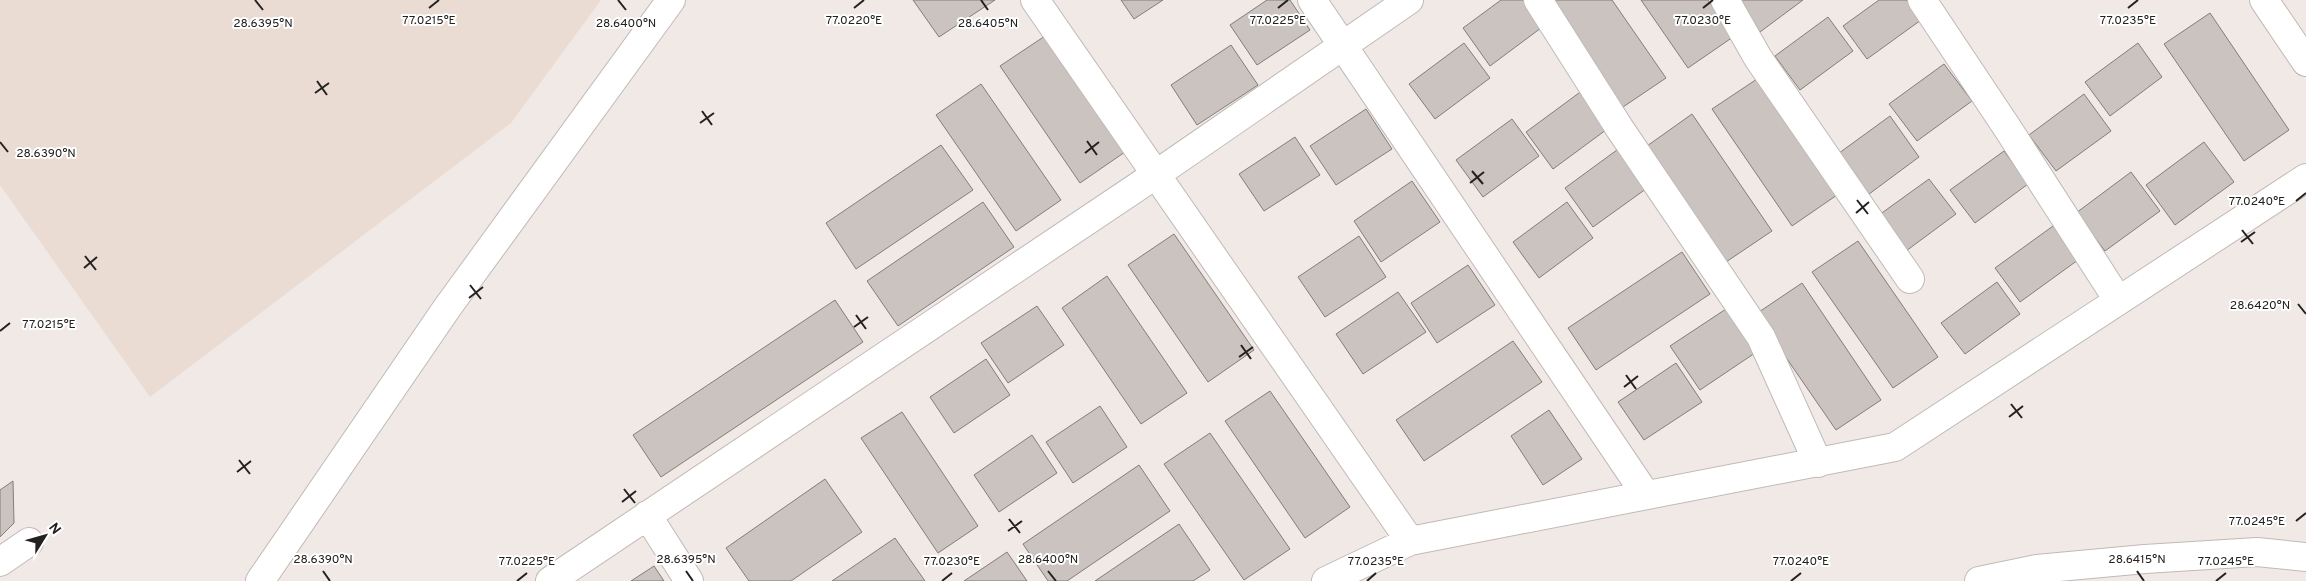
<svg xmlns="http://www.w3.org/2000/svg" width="2306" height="581" viewBox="0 0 2306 581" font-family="Overpass,sans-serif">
<rect width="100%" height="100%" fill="#f0e9e5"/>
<!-- built -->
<path fill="#eadcd3" d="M0,0H601L511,123L150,397L0,185Z"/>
<!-- building -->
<path fill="#cac3bf" stroke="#837d79" d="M913,0H995L939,37Z
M1121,0H1163L1134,19Z
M1267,0H1290L1310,30L1257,65L1230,25Z
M1501,0H1526L1545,25L1490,66L1463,28Z
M1546,0H1612L1666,78L1620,109Z
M1641,0H1708L1733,37L1688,68Z
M1737,0H1803L1760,32Z
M1879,0H1907L1921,20L1867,59L1843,26Z
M2210,13L2289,130L2244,161L2164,44Z
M1828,17L1853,51L1800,90L1775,56Z
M1045,36L1125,152L1080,183L1000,66Z
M1464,43L1490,78L1435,119L1409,84Z
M2138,43L2162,77L2110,116L2085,82Z
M1231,45L1258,85L1197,125L1171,85Z
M1944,64L1972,101L1917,141L1889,104Z
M1757,79L1837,195L1792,226L1712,109Z
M981,84L1061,200L1016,231L936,115Z
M1583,90L1610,127L1553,169L1526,132Z
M2084,94L2111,131L2056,171L2029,135Z
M1366,109L1392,149L1336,185L1310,146Z
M1692,114L1772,231L1726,262L1647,146Z
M1890,116L1919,157L1865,197L1835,156Z
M1512,119L1539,156L1483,197L1456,160Z
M1295,137L1320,175L1264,211L1239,174Z
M2204,142L2234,182L2175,225L2146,185Z
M941,145L973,190L856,269L826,223Z
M1621,147L1650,186L1593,227L1565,188Z
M2004,151L2028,184L1975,223L1950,190Z
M2131,172L2160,211L2105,251L2076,213Z
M1929,179L1956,214L1906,251L1879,215Z
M1412,181L1440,222L1381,262L1354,221Z
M983,202L1014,247L898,326L867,281Z
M1567,202L1593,238L1539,278L1513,242Z
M2053,226L2078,260L2020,302L1995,268Z
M1174,234L1254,350L1208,382L1128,265Z
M1359,236L1386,277L1325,317L1298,277Z
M1858,241L1938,357L1893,388L1812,272Z
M1682,252L1710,294L1596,370L1568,328Z
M1468,265L1495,305L1437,343L1411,303Z
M1107,276L1187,393L1141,424L1062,308Z
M1997,282L2020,314L1965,354L1941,323Z
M1802,283L1881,400L1836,430L1756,314Z
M1398,292L1426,332L1363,374L1336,334Z
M835,300L863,342L661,477L633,435Z
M1037,306L1064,345L1008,383L981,343Z
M1726,309L1755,353L1700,390L1670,346Z
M1513,341L1542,382L1424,461L1396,420Z
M986,359L1010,395L954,433L930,397Z
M1676,363L1702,402L1644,440L1618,402Z
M1270,391L1350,507L1305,538L1225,421Z
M1100,406L1127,447L1073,483L1046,442Z
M1549,410L1582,459L1543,485L1511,436Z
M902,412L978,526L938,553L861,438Z
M1210,433L1290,549L1244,580L1164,464Z
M1032,435L1057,473L999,512L974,475Z
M1139,465L1170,511L1067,581H1048L1023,544Z
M825,479L862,532L791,581H749L726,548Z
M13,481L14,523L0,537V490Z
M1179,524L1210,570L1193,581H1095Z
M895,538L925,581H832Z
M1007,552L1027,581H964Z
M654,566L664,581H631Z"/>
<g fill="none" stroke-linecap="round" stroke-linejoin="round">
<defs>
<path id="minor" d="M1035,0L1410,541
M1312,0L1646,495
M1538,0L1620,129L1761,337L1818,463
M1725,0L1758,58L1910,279
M1922,0L2008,129L2118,300
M2264,0L2306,62
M647,515L689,581
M0,562L29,542
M260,581L447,308L671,0
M550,581L1155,175L1409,0
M1326,581L1410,541L1895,447L2306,178
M1979,581L2037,569L2145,559L2257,552L2306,557"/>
</defs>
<!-- minor casing -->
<use href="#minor" stroke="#c1bab6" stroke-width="30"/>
<!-- minor -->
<use href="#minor" stroke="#fff" stroke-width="28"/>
</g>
<!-- ticks -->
<path fill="none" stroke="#23211f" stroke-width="2" d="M255,0L263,10M618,0L626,10M981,0L988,10M429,8L439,0M854,8L864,0M1278,8L1288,0M1703,8L1713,0M2128,8L2138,0M317,81L327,95M315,93L329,83M702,111L712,125M700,123L714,113M1087,141L1097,155M0,142L8,152M1085,153L1099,142M1472,171L1483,184M1470,183L1484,172M1857,200L1868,214M2296,201L2306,193M1856,213L1869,202M2242,230L2253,244M2241,242L2255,232M85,256L96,270M84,268L97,257M470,285L481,299M469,298L483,287M2298,304L2306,314M856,315L866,329M854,327L868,317M0,331L10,323M1241,345L1251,359M1239,357L1253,347M1626,375L1636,389M1624,387L1638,376M2011,404L2022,418M2009,417L2023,406M239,460L250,474M237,472L251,461M624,489L635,503M622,502L636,491M1009,519L1020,533M2296,521L2306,513M1008,531L1022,521M323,571L330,581M686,571L693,581M1048,571L1056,581M2137,571L2144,581M517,581L527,573M942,581L952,573M1367,581L1376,573M1791,581L1801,573M2216,581L2226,573"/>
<g font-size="12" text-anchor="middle" fill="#23211f" stroke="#fff" stroke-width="4" stroke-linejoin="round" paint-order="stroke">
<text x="429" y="24">77.0215°E</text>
<text x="854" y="24">77.0220°E</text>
<text x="1278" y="24">77.0225°E</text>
<text x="1703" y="24">77.0230°E</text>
<text x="2128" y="24">77.0235°E</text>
<text x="263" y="27">28.6395°N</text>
<text x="626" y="27">28.6400°N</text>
<text x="988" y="27">28.6405°N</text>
<text x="46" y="157">28.6390°N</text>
<text x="2257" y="205">77.0240°E</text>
<text x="2260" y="309">28.6420°N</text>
<text x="49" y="328">77.0215°E</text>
<text x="2257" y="525">77.0245°E</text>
<text x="323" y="563">28.6390°N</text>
<text x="686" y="563">28.6395°N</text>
<text x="1048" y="563">28.6400°N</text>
<text x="2137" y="563">28.6415°N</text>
<text x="527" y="565">77.0225°E</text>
<text x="952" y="565">77.0230°E</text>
<text x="1376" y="565">77.0235°E</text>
<text x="1801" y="565">77.0240°E</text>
<text x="2226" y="565">77.0245°E</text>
</g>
<!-- north arrow -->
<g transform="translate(45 536) rotate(53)" stroke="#ffffff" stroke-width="4" paint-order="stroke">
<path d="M0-4L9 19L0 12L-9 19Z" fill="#23211f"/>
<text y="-8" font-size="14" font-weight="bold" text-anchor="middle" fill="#23211f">N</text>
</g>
</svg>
